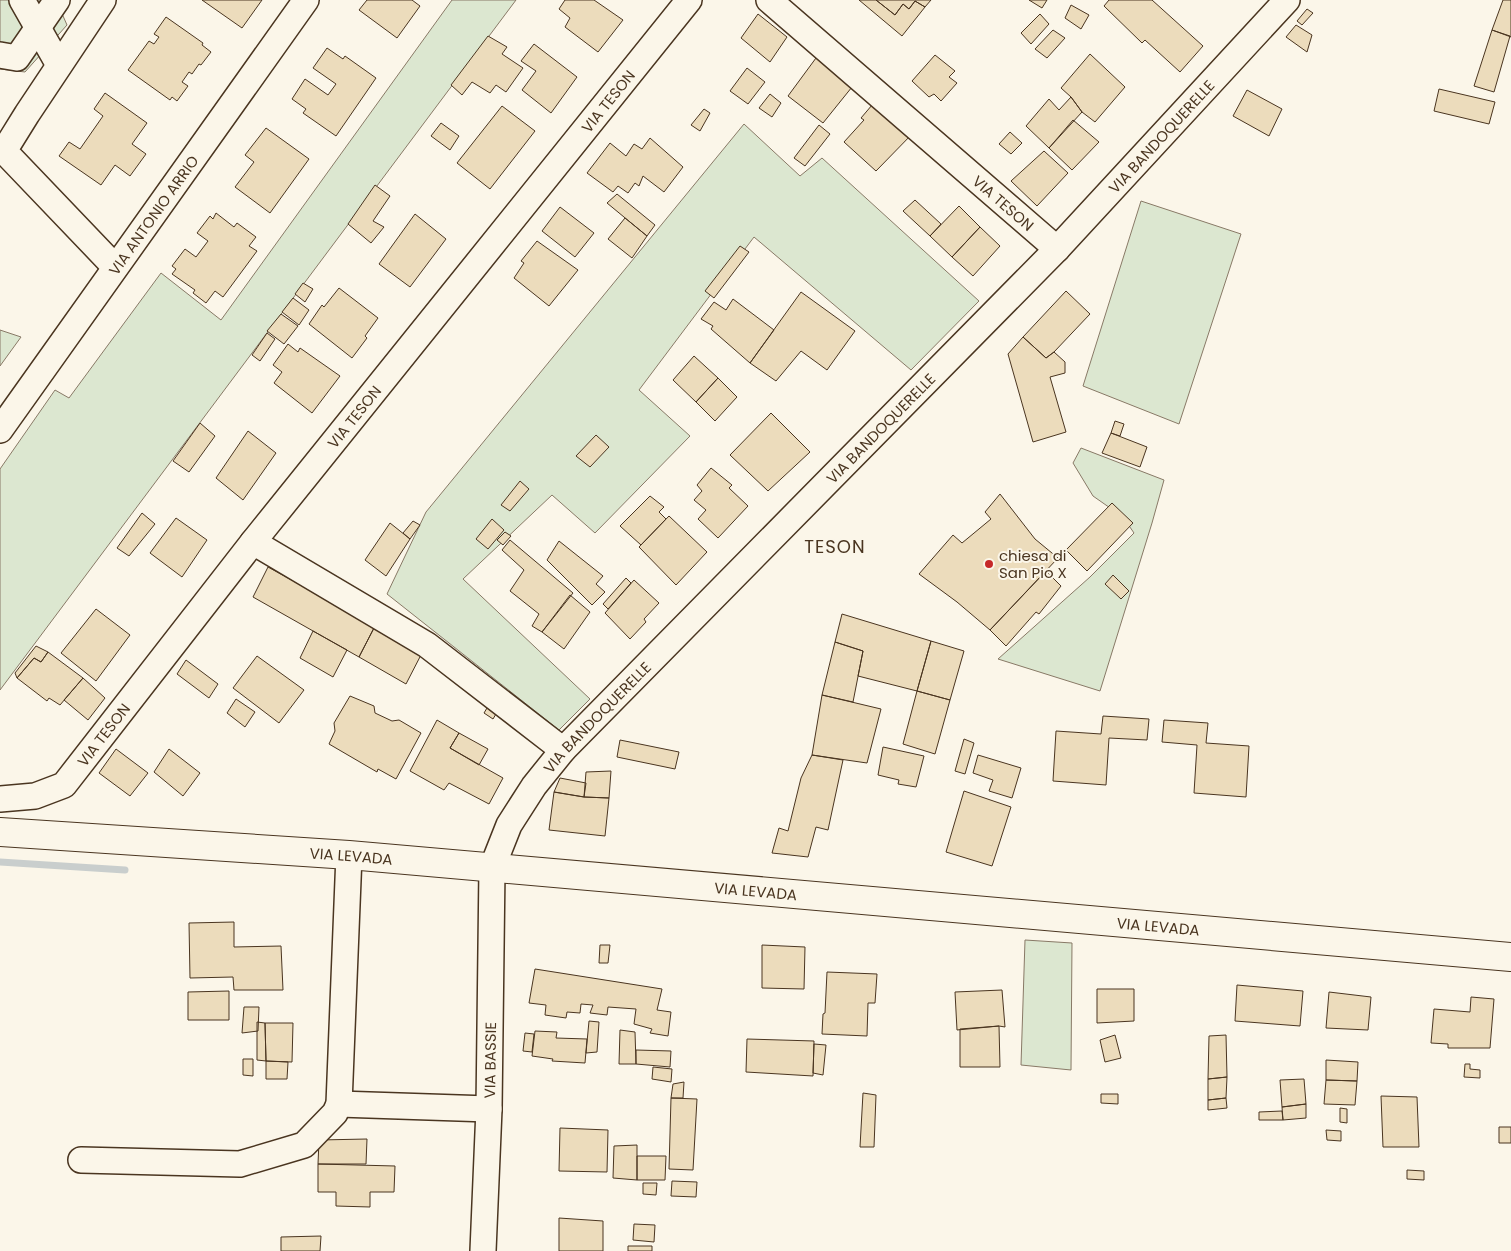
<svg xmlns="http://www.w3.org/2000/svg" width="1511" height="1251" viewBox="0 0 1511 1251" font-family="Poppins,sans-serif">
<rect width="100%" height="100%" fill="#fbf6e9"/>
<!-- green -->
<path fill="#dce7d0" stroke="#887966" d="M0,0H56L67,25L25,72L0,69Z
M452,0H516L0,690V469L55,390L69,398L161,273L221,320Z
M744,124L800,176L822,158L979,301L911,370L754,237L639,390L690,436L595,533L552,495L463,579L590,699L559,730L387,594L426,512Z
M1141,201L1241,234L1179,424L1083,386Z
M0,330L21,337L0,366Z
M1081,448L1164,480L1152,523L1100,691L998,659L1090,577L1134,533L1123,517L1093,496L1073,463Z
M1025,940L1072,943L1071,1070L1021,1065Z"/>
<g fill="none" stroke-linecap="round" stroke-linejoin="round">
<!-- stream -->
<path stroke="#c9cecd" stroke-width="7" d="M0,862L125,870"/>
</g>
<!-- building -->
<path fill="#ecdcbc" stroke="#4a3520" d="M202,0H262L242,28Z
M367,0H412L420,6L397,38L359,10Z
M565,0H594L623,20L598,52L565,27L570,18L559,9Z
M859,0H876L895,15L903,4L909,9L915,1L925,7L902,36Z
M876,0H931L925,7L915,1L909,9L903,4L895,15Z
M1029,0H1047L1042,8Z
M1109,0H1152L1203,46L1180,72L1145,40L1142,43L1104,6Z
M1503,0H1511V37L1492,30Z
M1071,5L1089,15L1081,29L1065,18Z
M1307,9L1313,13L1302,25L1297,21Z
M758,14L787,37L770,62L741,38Z
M1040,14L1049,24L1031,44L1021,33Z
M166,17L203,43L202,45L211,52L201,65L199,64L192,74L189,72L182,82L188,86L177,101L172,97L170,100L128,70L149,41L154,44L159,37L154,34Z
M1296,25L1312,35L1307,52L1286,37Z
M1053,30L1065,38L1047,58L1035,49Z
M1492,30L1510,36L1494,92L1474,86Z
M488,36L507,47L502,54L523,68L506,92L496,85L490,93L472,82L462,95L451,85Z
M534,44L577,77L551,113L522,90L536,71L521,61Z
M327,48L343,59L345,56L376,78L336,136L303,113L306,109L292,99L305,79L328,95L336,84L313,68Z
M1090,54L1125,87L1095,122L1082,112L1071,97L1061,88Z
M935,55L955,71L949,77L957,83L941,101L934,94L929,97L912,81Z
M816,58L852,87L823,123L788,96Z
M747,68L765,82L748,104L730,91Z
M1439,89L1495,102L1489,124L1434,111Z
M1247,90L1282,109L1269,136L1233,116Z
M105,93L147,123L132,144L146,154L130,176L115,165L101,185L59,156L69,142L80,149L103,116L94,109Z
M770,94L781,103L772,117L759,108Z
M1071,97L1082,112L1049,148L1026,126L1049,99L1059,110Z
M878,98L915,131L876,171L844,142L864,120L861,118Z
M502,106L535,131L490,189L457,163Z
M704,109L710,113L700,131L691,125Z
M1073,120L1099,142L1072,170L1049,148Z
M441,123L459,136L450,150L431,136Z
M819,125L830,134L805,166L794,158Z
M266,128L309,159L270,213L235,187L254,162L245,155Z
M1010,132L1022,143L1011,154L999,144Z
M650,138L683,167L664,192L643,176L639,186L635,183L628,193L618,186L613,192L587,173L610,143L626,156L634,144L642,149Z
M1044,151L1068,173L1037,206L1011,181Z
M375,185L390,196L373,221L384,227L371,243L348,224Z
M617,194L655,225L647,236L607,203Z
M915,200L941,224L930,236L903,211Z
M959,206L980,227L952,257L930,236Z
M560,207L594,233L575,257L542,231Z
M216,213L234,227L237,223L256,237L249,246L257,251L223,297L215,291L206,303L193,293L195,290L172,274L176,269L172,266L185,249L196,257L208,241L197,233L210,216L213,219Z
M415,214L446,239L410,287L379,264Z
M625,218L647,236L632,258L608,239Z
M980,227L1000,246L973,276L952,257Z
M537,241L578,270L549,306L514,278L524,263L521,261Z
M740,246L749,252L714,298L705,291Z
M303,283L313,289L305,302L295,294Z
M339,288L378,318L365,336L367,338L352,358L309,324L322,305L324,307Z
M1066,291L1090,314L1054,352L1046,358L1023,337Z
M801,292L855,331L827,370L801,351L776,381L750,363Z
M293,298L309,310L299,325L282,312Z
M733,299L774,330L750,363L711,329L713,326L701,319L714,302L726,310Z
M281,314L298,326L284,344L267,331Z
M267,333L275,339L260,361L252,355Z
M1023,337L1046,358L1054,352L1065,362V373L1050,377L1066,432L1033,442L1008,354Z
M288,344L298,352L300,348L340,376L312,413L274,383L282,372L273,365Z
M694,356L718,378L696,402L673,380Z
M718,378L737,397L715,421L696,402Z
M771,413L810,452L768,491L730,455Z
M1115,421L1124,424L1120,436L1111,433Z
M200,423L215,436L189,472L173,461Z
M248,431L276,453L243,500L216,478Z
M1111,433L1147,447L1140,467L1102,453Z
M596,435L609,447L590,467L576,456Z
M711,468L732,485L729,488L748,506L718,538L698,519L706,510L694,500L702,491L697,485Z
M520,481L529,489L510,511L501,505Z
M1000,494L1035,539L1058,558L990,630L957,602L919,574L953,535L962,543L991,519L985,512Z
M650,496L664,507L659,512L666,519L641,545L620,526Z
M1112,503L1133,523L1087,571L1066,550Z
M142,513L155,524L129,556L117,548Z
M669,516L707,552L676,585L639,547Z
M176,518L207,540L182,577L150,553Z
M492,519L504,530L488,549L476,539Z
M413,521L420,525L410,539L403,533Z
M390,523L410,539L386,576L365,560Z
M505,532L511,536L503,545L497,540Z
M510,540L573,593L542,632L532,626L539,614L510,591L524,570L502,550Z
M559,541L603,576L596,584L605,592L592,605L547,560Z
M268,567L375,626L359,657L253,597Z
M1046,571L1061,586L1039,614L1036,612L1006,646L990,630Z
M1113,575L1129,591L1121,599L1105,584Z
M626,578L631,583L608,609L603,604Z
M634,580L659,603L644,619L646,622L630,639L605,613Z
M570,595L590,612L564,649L542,632Z
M96,609L130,635L96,681L61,653Z
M842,614L931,641L917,691L858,676L863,651L835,642Z
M375,626L423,651L406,684L359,657Z
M313,631L347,650L333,677L300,658Z
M931,641L964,651L950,700L917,691Z
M835,642L863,651L853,702L822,695Z
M36,646L48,652L41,662L34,658L17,678L15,673Z
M48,652L83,678L60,705L49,698L47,701L17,678L34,658L41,662Z
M257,656L304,690L279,723L233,688Z
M186,660L218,684L209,698L177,674Z
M83,678L105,698L88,720L64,700Z
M917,691L950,700L935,754L903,744Z
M822,695L881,709L867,763L812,755Z
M350,696L374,706L375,713L392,721L399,720L421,733L396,779L378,769L377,772L329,744L335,731L334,723Z
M236,699L255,712L245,727L227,713Z
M487,708L496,714L493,719L484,713Z
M1103,716L1149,719L1147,740L1109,738L1106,785L1053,781L1056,731L1101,734Z
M437,720L459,733L450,748L503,778L489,804L449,783L444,790L410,771Z
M1164,720L1208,723L1206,743L1249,746L1246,797L1194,793L1197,745L1162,742Z
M459,733L488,749L479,765L450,748Z
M964,739L974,743L965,774L955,771Z
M620,740L679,752L675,769L617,757Z
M883,747L924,756L916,787L898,784L899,780L878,775Z
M116,749L148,773L130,796L99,773Z
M169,749L200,773L183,796L154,772Z
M812,755L843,760L828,830L816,827L808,857L772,853L779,828L788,831L801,778Z
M978,755L1021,768L1012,798L989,791L993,780L973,773Z
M611,771L609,798L584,797L586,772Z
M560,778L586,783L584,797L554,792Z
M964,791L1011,807L992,866L946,852Z
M554,792L584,797L609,798L605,836L549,830Z
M234,922V947L281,946L283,990H234L233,977L190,978L189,923Z
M600,945H610L608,963H599Z
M762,945L805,947L804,989L762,988Z
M535,969L662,989L657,1010L671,1012L668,1036L650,1033L652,1029L634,1024L636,1009L608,1007L607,1015L590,1013L593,1005L581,1004L580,1013L567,1012L566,1018L545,1015L546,1005L529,1003Z
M827,972L877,974L875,1003H868L867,1036L822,1034L823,1014L825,1013Z
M1237,985L1303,991L1300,1026L1235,1021Z
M1097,989H1134V1021L1097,1023Z
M1002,990L1005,1027L999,1026L957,1030L955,992Z
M229,991V1020H188V992Z
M1329,992L1371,997L1368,1030L1326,1028Z
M1471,997L1494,999L1490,1048H1448V1044L1431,1043L1434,1009L1470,1012Z
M244,1007H259L258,1031L242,1033Z
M589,1021L599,1022L597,1052L586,1053Z
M257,1022L265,1023L266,1061L257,1060Z
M265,1023H293L292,1062L266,1061Z
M999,1026L1000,1067H960V1029Z
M620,1030L635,1032L636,1064H619Z
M535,1031L557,1032L556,1038L587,1039L585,1063L552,1061L553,1059L532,1056Z
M525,1033L534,1034L532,1052L523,1051Z
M1115,1035L1121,1058L1105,1062L1100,1040Z
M1226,1035L1227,1077L1208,1079L1209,1036Z
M747,1039L814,1041L813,1076L746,1072Z
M814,1044L826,1045L823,1075L813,1073Z
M636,1050L671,1051L670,1067L636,1064Z
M243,1059H253V1076L243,1075Z
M1326,1060L1358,1062L1357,1081L1326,1080Z
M266,1061L288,1062L287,1079H266Z
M1465,1064H1470V1069L1480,1070V1078L1464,1077Z
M653,1067L672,1069L671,1082L652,1079Z
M1227,1077L1226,1098L1208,1100V1079Z
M1304,1079L1306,1104L1282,1107L1280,1080Z
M1326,1080L1357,1081L1355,1105L1324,1104Z
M684,1082L683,1098H671L673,1084Z
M863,1093L876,1095L874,1147H860Z
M1101,1094H1118V1104L1101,1103Z
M1381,1096L1417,1097L1419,1147H1383Z
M671,1098L697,1099L693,1170L669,1169Z
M1226,1098L1227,1108L1208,1110V1100Z
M1306,1104V1118L1283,1120L1282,1107Z
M1340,1108L1347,1109V1123L1340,1122Z
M1282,1111L1283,1120H1259V1112Z
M1499,1127H1511V1143H1499Z
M560,1128L608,1130L607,1172L559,1171Z
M1326,1130L1341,1131V1141L1327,1140Z
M367,1139L366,1164H318L319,1140Z
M637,1145V1180L613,1178L614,1146Z
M637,1156H666L665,1180H637Z
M318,1164L395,1166L394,1192H370V1207L336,1206V1192H318Z
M1407,1170L1424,1171V1180L1407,1179Z
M672,1181L697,1182L696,1197L671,1196Z
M643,1183H657L656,1195L643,1194Z
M559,1218L603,1221V1251H559Z
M634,1224L655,1225L654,1242L633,1240Z
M321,1236L320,1251H281V1237Z
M628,1246H652V1251H628Z"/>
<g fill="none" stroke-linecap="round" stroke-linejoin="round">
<defs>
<g id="minor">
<path d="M22,0L59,65"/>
<path d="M103,0L27,114L4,151L115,267"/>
<path id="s1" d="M769,0L1057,249"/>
<path d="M0,55L17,58L57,0"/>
<path id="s2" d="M0,430L306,0"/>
<path d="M253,542L427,645L563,750"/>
<path id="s3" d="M0,799L35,796L64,785L253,542L689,0"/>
<path d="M339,1104L489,1109"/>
<path d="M81,1160L240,1164L304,1145L335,1113L339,1104L349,855"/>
<path id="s4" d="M483,1251L489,1109L492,868L509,825L534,786L563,750L1057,249L1287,0"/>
</g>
<g id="major">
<path id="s5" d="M0,832L349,855L1511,957"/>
</g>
</defs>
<!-- minor casing -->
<use href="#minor" stroke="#4a3520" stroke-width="28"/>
<!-- major casing -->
<use href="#major" stroke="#4a3520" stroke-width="30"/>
<!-- minor -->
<use href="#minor" stroke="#fbf6e9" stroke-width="25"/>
<!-- major -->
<use href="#major" stroke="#fbf6e9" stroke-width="28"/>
</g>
<!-- markers -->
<circle fill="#c62828" stroke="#fbf6e9" stroke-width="2" cx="989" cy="564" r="5"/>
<g text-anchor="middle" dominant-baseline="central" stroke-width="4" stroke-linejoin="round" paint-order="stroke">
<!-- street labels -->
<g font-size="15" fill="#4a3520" stroke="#fbf6e9">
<text stroke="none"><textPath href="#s3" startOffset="940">VIA TESON</textPath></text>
<text stroke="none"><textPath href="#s4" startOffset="1379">VIA BANDOQUERELLE</textPath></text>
<text stroke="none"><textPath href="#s1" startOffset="310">VIA TESON</textPath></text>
<text stroke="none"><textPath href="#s2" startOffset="264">VIA ANTONIO ARRIO</textPath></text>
<text stroke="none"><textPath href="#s3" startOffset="535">VIA TESON</textPath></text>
<text stroke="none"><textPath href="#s4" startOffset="974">VIA BANDOQUERELLE</textPath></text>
<text stroke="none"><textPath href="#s4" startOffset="569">VIA BANDOQUERELLE</textPath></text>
<text stroke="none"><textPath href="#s3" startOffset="130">VIA TESON</textPath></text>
<text stroke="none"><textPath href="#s5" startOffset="352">VIA LEVADA</textPath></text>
<text stroke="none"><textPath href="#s5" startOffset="758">VIA LEVADA</textPath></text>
<text stroke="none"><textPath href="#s5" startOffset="1162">VIA LEVADA</textPath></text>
<text stroke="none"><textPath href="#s4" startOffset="191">VIA BASSIE</textPath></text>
</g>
<!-- poi labels -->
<g font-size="15" fill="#4a3520" stroke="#fbf6e9" text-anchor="start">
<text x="999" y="555">chiesa di<tspan x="999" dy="17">San Pio X</tspan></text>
</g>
<!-- quarter labels -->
<g font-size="18" letter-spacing="1" fill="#4a3520" stroke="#fbf6e9">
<text x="835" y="546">TESON</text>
</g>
</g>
</svg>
